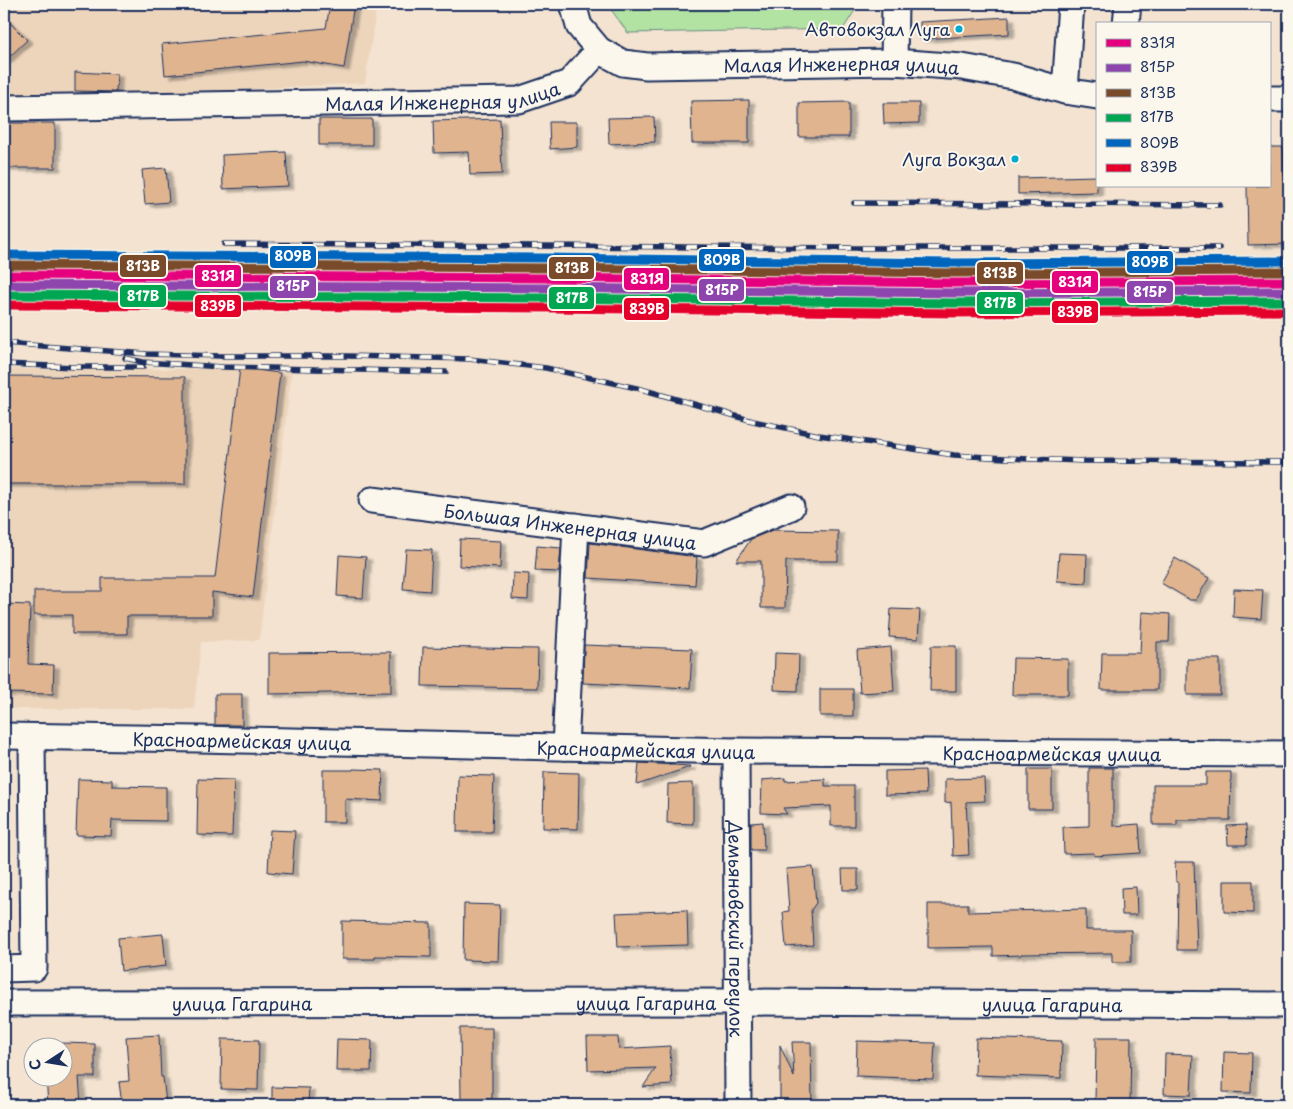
<svg xmlns="http://www.w3.org/2000/svg" width="1293" height="1109" viewBox="0 0 1293 1109" font-family="'Playpen Sans',sans-serif">
<defs>
<filter id="shadow"><feDropShadow dx="5.5" dy="3" stdDeviation="1" flood-color="#0004"/></filter>
</defs>
<rect width="100%" height="100%" fill="#f3e3d0"/>
<filter id="ink" filterUnits="userSpaceOnUse"><feTurbulence type="fractalNoise" baseFrequency=".02" numOctaves="2"/><feDisplacementMap in="SourceGraphic" scale="10" xChannelSelector="R" yChannelSelector="G"/><feConvolveMatrix kernelMatrix="1 2 1 2 8 2 1 2 1" color-interpolation-filters="sRGB"/></filter>
<g filter="url(#ink)">
<!-- built -->
<path fill="#edd5bc" d="M4,4H377L365,83L181,93L4,97Z
M4,369H292L259,640L201,642L194,709H4Z"/>
<!-- green -->
<path fill="#b3e3a3" stroke="#678980" d="M607,4H859L843,29L628,33Z"/>
<!-- building -->
<path fill="#dfb48f" stroke="#1b2f5e" filter="url(#shadow)" d="M330,4H354L344,68L303,61L165,75L162,44L326,28Z
M4,17L27,40L4,62Z
M1009,17V34L920,39V22Z
M75,72L117,74L116,92L75,91Z
M749,100V143H692L691,101Z
M849,102V137H799V103Z
M883,103H919V123L884,124Z
M654,117L655,142L609,144L608,118Z
M319,119H372V145H319Z
M500,119L502,174L470,175L469,152L434,153L433,121Z
M549,122H577V147L550,149Z
M4,123H55V168H4Z
M1269,147H1283L1284,183H1289V244L1248,245L1247,186H1269Z
M286,152L288,186L223,189L222,155Z
M166,168L169,202L145,204L142,170Z
M1097,176V192L1018,194V178Z
M240,368L280,373L253,597L212,592V616H127V634H72V615H34V591H102V578H215Z
M4,376L185,377V484H4Z
M773,530L838,531V561H786L785,608H761V561H736L751,539Z
M460,539L501,541L500,568L459,566Z
M590,543L697,557L695,585L588,578Z
M537,546L561,548L559,572L535,571Z
M406,549L432,550L430,591L403,589Z
M1059,553L1087,554L1086,583L1057,581Z
M339,555L366,557L363,598L337,596Z
M1175,558L1209,578L1196,600H1190L1161,583Z
M513,573L529,574L528,600L512,599Z
M1234,589L1263,590L1261,619L1233,617Z
M4,604L30,605L28,664L54,665L53,694L4,693Z
M891,609L920,610L918,639L889,637Z
M1142,612L1170,614L1169,642H1157V690H1101L1102,653H1140Z
M584,645L692,649L690,688L583,683Z
M931,646H956V691H930Z
M423,647L538,649L537,688L422,686Z
M891,647L894,691L860,693L857,650Z
M391,652V692L269,694V653Z
M775,653L799,654L798,691L774,690Z
M1013,658L1068,659V695H1012Z
M1187,659H1220V695H1187Z
M820,689H853V716H820Z
M215,694H242V725H215Z
M639,763L690,766V767L637,785Z
M1089,768H1113V826L1139,824L1141,853L1094,856V853L1064,854L1063,827L1089,826Z
M353,769L383,770L382,801L345,799V822H323V770H353Z
M1028,769H1052V809H1028Z
M925,770L926,794L885,795V771Z
M544,772L579,773L578,829L543,828Z
M1206,772H1231L1230,820H1177V825H1153V785H1206Z
M458,775L494,776L492,832H457Z
M785,778V781L825,779V786H854V826H831V806L783,808L787,814L761,813L762,780Z
M984,778L985,801L966,802L969,855L953,856L951,802L945,803V779Z
M78,779L112,780V786L166,787V821L112,820L111,836L76,835Z
M198,779L234,780L232,836L197,835Z
M693,783V824L667,823L668,784Z
M763,822L764,850H751V823Z
M1246,825L1247,845H1228L1227,826Z
M270,830L295,831L292,874L268,872Z
M1175,862H1194L1197,950H1177L1178,882H1176Z
M813,867L816,903L811,910L813,945L786,947L783,912L789,911L786,869Z
M842,869H858V890H843Z
M1224,881H1253V913L1224,912Z
M1136,887L1137,915H1122L1121,888Z
M464,904L500,905L498,961L463,960Z
M928,904H968V912L1086,909V930H1131V962H1112V953L1021,954V955L993,956V947L928,948Z
M687,910L688,945L618,947L616,913Z
M342,921L431,923V957L375,956V959H342Z
M163,934L166,966L121,971L118,938Z
M460,1028H492V1099H461Z
M159,1035L161,1077H163L166,1103L142,1105H122L119,1082L129,1081L126,1037Z
M587,1037H618L619,1049L670,1046L672,1085L643,1087L656,1068L588,1070Z
M1096,1037H1131L1130,1105H1095Z
M976,1038L1062,1041L1061,1078L975,1075Z
M222,1039L259,1040L258,1090L221,1089Z
M337,1039L372,1040L371,1071H336Z
M857,1041L935,1043L933,1079L856,1076Z
M792,1042H811L812,1105H780V1045L794,1077Z
M62,1043L95,1044V1077H79L81,1105H48L46,1076H62Z
M1224,1052L1252,1053L1251,1093L1223,1092Z
M1165,1054L1193,1055L1191,1095L1164,1094Z
M272,1087L309,1088L308,1105H272Z"/>
<g fill="none" stroke-linecap="round" stroke-linejoin="round">
<defs>
<g id="minor">
<path id="s1" d="M573,4L579,26L599,50L623,63L647,66L894,62L962,67L1013,76L1065,91L1097,96"/>
<path d="M1126,24L1128,4"/>
<path d="M894,62L895,4"/>
<path d="M1065,91L1071,4"/>
<path d="M1269,99H1289"/>
<path id="s2" d="M4,108L519,100L569,83L599,50"/>
<path id="s3" d="M372,500L704,543L791,507"/>
<path id="s4" d="M4,736L199,739L736,751L1289,754"/>
<path d="M565,747L576,526"/>
<path id="s5" d="M736,751L738,1105"/>
<path d="M4,969L34,968L32,737"/>
<path id="s6" d="M4,1003L737,1002L1289,1005"/>
</g>
</defs>
<!-- minor casing -->
<use href="#minor" stroke="#1b2f5e" stroke-width="29"/>
<!-- minor -->
<use href="#minor" stroke="#fbf7ec" stroke-width="25"/>
<defs>
<path id="rail" d="M854,203L1220,205
M224,244L855,248H1219
M4,343L147,354L221,356H348L469,359L546,368L641,389L753,421L819,435L954,455L1005,458L1083,461L1289,462
M125,358L143,362L223,367L446,372
M4,364L75,367H143"/>
</defs>
<!-- rail casing -->
<use href="#rail" stroke="#1b2f5e" stroke-width="5.5"/>
<!-- rail -->
<use href="#rail" stroke="#fbf7ec" stroke-width="4" stroke-dasharray="11" stroke-linecap="butt"/>
<defs>
<path id="rail-1" d="M4,275L549,278L954,283L1289,281"/>
<path id="rail-2" d="M4,285L549,288L954,293L1289,291"/>
<path id="rail-3" d="M4,265L549,268L954,273L1289,271"/>
<path id="rail-4" d="M4,295L549,298L954,303L1289,301"/>
<path id="rail-5" d="M4,255L549,258L954,263L1289,261"/>
<path id="rail-6" d="M4,305L549,308L954,313L1289,311"/>
</defs>
<!-- rail-1 casing -->
<use href="#rail-1" stroke="#fbf7ec" stroke-width="12"/>
<!-- rail-2 casing -->
<use href="#rail-2" stroke="#fbf7ec" stroke-width="12"/>
<!-- rail-3 casing -->
<use href="#rail-3" stroke="#fbf7ec" stroke-width="12"/>
<!-- rail-4 casing -->
<use href="#rail-4" stroke="#fbf7ec" stroke-width="12"/>
<!-- rail-5 casing -->
<use href="#rail-5" stroke="#fbf7ec" stroke-width="12"/>
<!-- rail-6 casing -->
<use href="#rail-6" stroke="#fbf7ec" stroke-width="12"/>
<!-- rail-1 -->
<use href="#rail-1" stroke="#e5007d" stroke-width="9"/>
<!-- rail-2 -->
<use href="#rail-2" stroke="#8e44ad" stroke-width="9"/>
<!-- rail-3 -->
<use href="#rail-3" stroke="#7a4b2a" stroke-width="9"/>
<!-- rail-4 -->
<use href="#rail-4" stroke="#00a651" stroke-width="9"/>
<!-- rail-5 -->
<use href="#rail-5" stroke="#0065bd" stroke-width="9"/>
<!-- rail-6 -->
<use href="#rail-6" stroke="#e4002b" stroke-width="9"/>
</g>
</g>
<!-- markers -->
<g fill="#00a9ce" stroke="#fbf7ec" stroke-width="2">
<circle cx="959" cy="29" r="4.5"/>
<circle cx="1015" cy="159" r="4.5"/>
</g>
<g text-anchor="middle" dominant-baseline="central" stroke-width="4" stroke-linejoin="round" paint-order="stroke">
<!-- bus labels -->
<g font-size="17" fill="#1b2f5e" stroke="#fbf7ec" text-anchor="end">
<text x="950" y="29">Автовокзал Луга</text>
<text x="1006" y="159">Луга Вокзал</text>
</g>
<!-- street labels -->
<g font-size="18" fill="#1b2f5e" stroke="#fbf7ec">
<text stroke="none"><textPath href="#s1" startOffset="300">Малая Инженерная улица</textPath></text>
<text stroke="none"><textPath href="#s2" startOffset="439">Малая Инженерная улица</textPath></text>
<text stroke="none"><textPath href="#s3" startOffset="200">Большая Инженерная улица</textPath></text>
<text stroke="none"><textPath href="#s4" startOffset="238">Красноармейская улица</textPath></text>
<text stroke="none"><textPath href="#s4" startOffset="642">Красноармейская улица</textPath></text>
<text stroke="none"><textPath href="#s4" startOffset="1048">Красноармейская улица</textPath></text>
<text stroke="none"><textPath href="#s5" startOffset="178">Демьяновский переулок</textPath></text>
<text stroke="none"><textPath href="#s6" startOffset="238">улица Гагарина</textPath></text>
<text stroke="none"><textPath href="#s6" startOffset="642">улица Гагарина</textPath></text>
<text stroke="none"><textPath href="#s6" startOffset="1048">улица Гагарина</textPath></text>
</g>
</g>
<g stroke="#fbf7ec" stroke-width="2">
<rect x="269" y="245" width="48" height="24" rx="5" fill="#0065bd"/>
<rect x="698" y="248" width="47" height="24" rx="5" fill="#0065bd"/>
<rect x="1126" y="250" width="48" height="24" rx="5" fill="#0065bd"/>
<rect x="119" y="254" width="48" height="24" rx="5" fill="#7a4b2a"/>
<rect x="548" y="256" width="47" height="24" rx="5" fill="#7a4b2a"/>
<rect x="976" y="261" width="48" height="24" rx="5" fill="#7a4b2a"/>
<rect x="194" y="264" width="48" height="24" rx="5" fill="#e5007d"/>
<rect x="623" y="267" width="47" height="24" rx="5" fill="#e5007d"/>
<rect x="1051" y="270" width="48" height="24" rx="5" fill="#e5007d"/>
<rect x="269" y="275" width="48" height="24" rx="5" fill="#8e44ad"/>
<rect x="698" y="278" width="47" height="24" rx="5" fill="#8e44ad"/>
<rect x="1126" y="280" width="48" height="24" rx="5" fill="#8e44ad"/>
<rect x="119" y="284" width="48" height="24" rx="5" fill="#00a651"/>
<rect x="548" y="286" width="47" height="24" rx="5" fill="#00a651"/>
<rect x="976" y="291" width="48" height="24" rx="5" fill="#00a651"/>
<rect x="194" y="294" width="48" height="24" rx="5" fill="#e4002b"/>
<rect x="623" y="297" width="47" height="24" rx="5" fill="#e4002b"/>
<rect x="1051" y="300" width="48" height="24" rx="5" fill="#e4002b"/>
</g>
<g font-size="14" text-anchor="middle" font-weight="bold" fill="#fff">
<text x="293" y="261">809В</text>
<text x="722" y="265">809В</text>
<text x="1150" y="267">809В</text>
<text x="143" y="271">813В</text>
<text x="572" y="273">813В</text>
<text x="1000" y="278">813В</text>
<text x="218" y="281">831Я</text>
<text x="647" y="284">831Я</text>
<text x="1075" y="287">831Я</text>
<text x="293" y="291">815Р</text>
<text x="722" y="295">815Р</text>
<text x="1150" y="297">815Р</text>
<text x="143" y="301">817В</text>
<text x="572" y="303">817В</text>
<text x="1000" y="308">817В</text>
<text x="218" y="311">839В</text>
<text x="647" y="314">839В</text>
<text x="1075" y="317">839В</text>
</g>
<!-- margin -->
<rect width="1293" height="1109" fill="none" stroke="#fbf7ec" stroke-width="20"/>
<rect x="10" y="10" width="1273" height="1089" fill="none" stroke="#1b2f5e" stroke-width="2" filter="url(#ink)"/>
<!-- legend -->
<rect x="1096" y="22" width="175" height="165" fill="#fbf7ec" stroke="#a1a7b3"/>
<rect x="1106" y="39" width="25" height="8" fill="#e5007d" stroke="#a1a7b3"/>
<text x="1140" y="48" font-size="15" fill="#1b2f5e">831Я</text>
<rect x="1106" y="64" width="25" height="8" fill="#8e44ad" stroke="#a1a7b3"/>
<text x="1140" y="72" font-size="15" fill="#1b2f5e">815Р</text>
<rect x="1106" y="89" width="25" height="8" fill="#7a4b2a" stroke="#a1a7b3"/>
<text x="1140" y="98" font-size="15" fill="#1b2f5e">813В</text>
<rect x="1106" y="114" width="25" height="8" fill="#00a651" stroke="#a1a7b3"/>
<text x="1140" y="122" font-size="15" fill="#1b2f5e">817В</text>
<rect x="1106" y="139" width="25" height="8" fill="#0065bd" stroke="#a1a7b3"/>
<text x="1140" y="148" font-size="15" fill="#1b2f5e">809В</text>
<rect x="1106" y="164" width="25" height="8" fill="#e4002b" stroke="#a1a7b3"/>
<text x="1140" y="172" font-size="15" fill="#1b2f5e">839В</text>
<!-- north arrow -->
<g transform="translate(48 1062) rotate(258)"><circle r="24" fill="#fbf7ec" stroke="#a1a7b3"/>
<path d="M0-4L9 19L0 12L-9 19Z" fill="#1b2f5e"/>
<text y="-8" font-size="14" font-weight="bold" text-anchor="middle" fill="#1b2f5e">С</text>
</g>
</svg>
